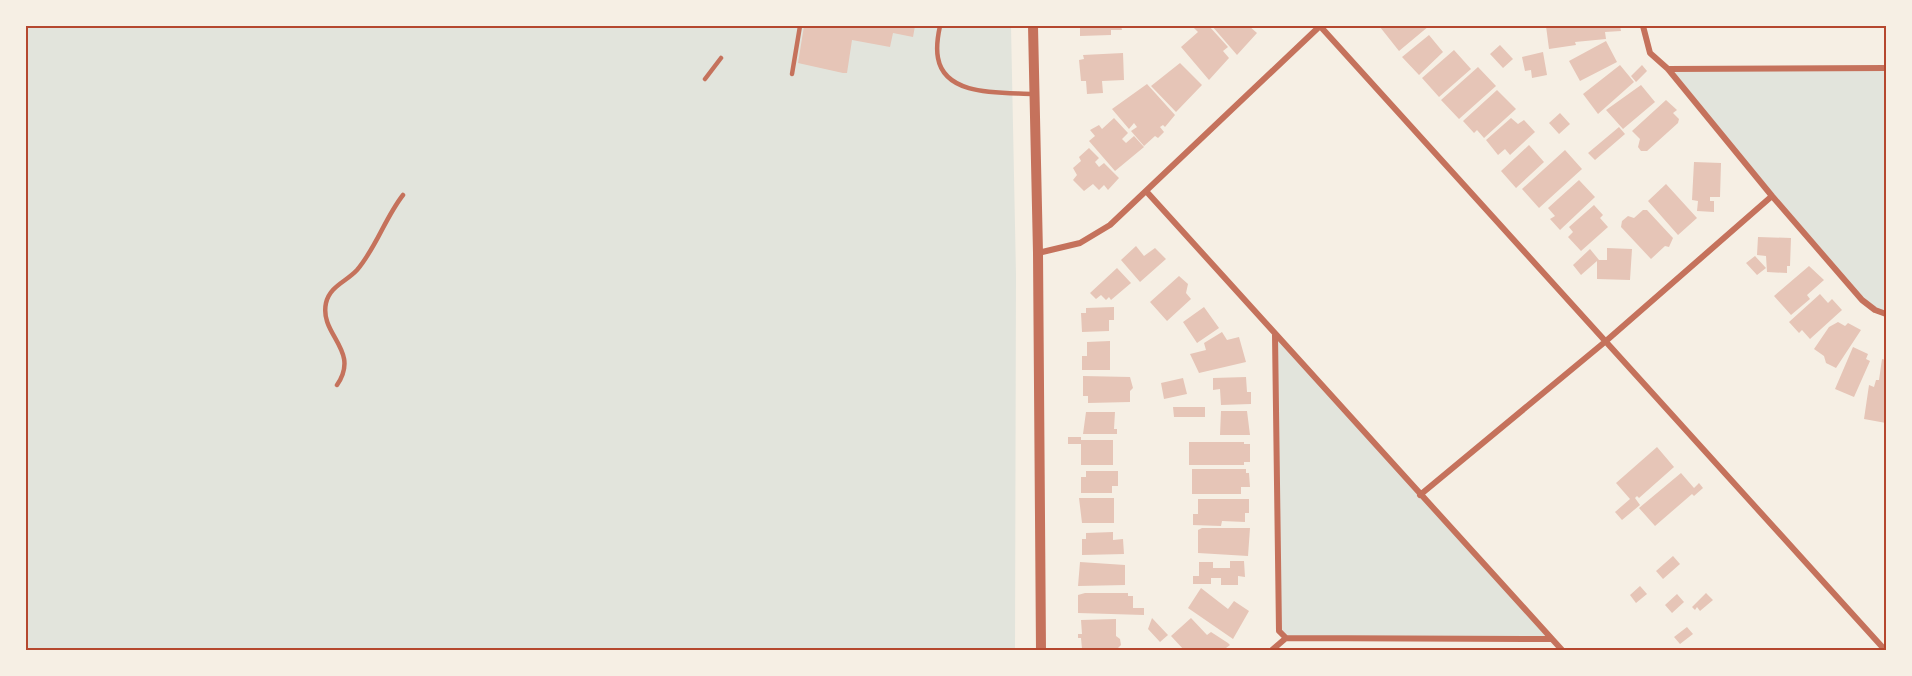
<svg xmlns="http://www.w3.org/2000/svg" width="1912" height="676" viewBox="0 0 1912 676" font-family="'Playfair Display',serif">
<rect width="100%" height="100%" fill="#f6efe4"/>
<!-- green -->
<path fill="#e2e4dc" d="M26,26H1011L1016,275L1015,650H26Z
M1886,68V314L1862,300L1668,69Z
M1275,335L1551,639L1286,638L1279,631Z"/>
<!-- building -->
<path fill="#e6c5b7" d="M804,26H915L913,37L893,33L890,47L852,40L847,73H843L798,63Z
M1080,26H1121L1122,30H1111V35L1080,36Z
M1192,26H1209L1228,47L1223,51L1229,58L1209,80L1181,47L1198,32Z
M1212,26H1249L1257,33L1237,55Z
M1382,26H1429L1399,51L1380,27Z
M1546,26H1620L1621,31L1605,32L1606,39L1575,42L1576,45L1549,49Z
M1429,35L1443,52L1419,75L1402,57Z
M1606,41L1617,62L1580,81L1569,61Z
M1500,45L1513,59L1503,68L1490,54Z
M1454,50L1471,69L1439,97L1422,78Z
M1543,52L1547,75L1532,78L1531,70L1525,71L1522,57Z
M1123,53L1124,80L1102,81L1103,93L1087,94L1086,81H1081L1079,60L1084,59L1083,55Z
M1180,63L1202,85L1176,112L1151,86Z
M1620,65L1634,82L1598,114L1583,94Z
M1642,65L1647,71L1636,82L1631,76Z
M1478,67L1496,86L1459,119L1441,100Z
M1147,84L1175,115L1165,127L1163,125L1160,127L1164,132L1158,138L1155,136L1144,146L1131,131L1137,127L1134,123L1129,129L1112,109Z
M1641,85L1655,102L1623,129L1606,110Z
M1497,90L1516,109L1484,138L1477,130L1474,133L1463,121Z
M1666,100L1677,110L1673,113L1679,119L1678,123L1647,151H1641L1638,147L1640,139L1632,131Z
M1560,113L1570,124L1559,134L1549,123Z
M1114,118L1128,133L1122,139L1126,143L1134,136L1144,147L1115,171L1089,141L1095,136L1090,130L1099,125L1102,129Z
M1511,118L1518,124L1524,120L1535,132L1510,155L1505,149L1498,155L1486,140Z
M1619,127L1625,134L1595,160L1588,153Z
M1529,145L1544,162L1516,188L1501,171Z
M1089,148L1099,158L1095,162L1099,167L1104,163L1119,178L1108,190L1104,185L1099,190L1093,184L1084,191L1073,180L1077,175L1073,168L1081,161L1079,157Z
M1565,150L1582,169L1539,208L1522,189Z
M1694,162L1721,163L1720,197H1710V201H1714V212L1697,211L1698,201L1692,200Z
M1579,180L1595,197L1560,230L1550,219L1555,216L1548,208Z
M1666,184L1697,218L1678,235L1648,201Z
M1594,205L1603,215L1600,218L1608,227L1581,251L1568,237L1573,232L1569,227Z
M1643,210H1647L1673,238L1669,247L1665,246L1651,259L1621,227L1622,221L1628,216L1634,218Z
M1758,237L1791,238L1790,266H1787V273L1767,272L1766,256L1757,255Z
M1136,246L1144,256L1155,248L1166,259L1140,282L1121,260Z
M1607,248L1632,249L1630,280L1597,279V261L1581,275L1573,265L1590,249L1599,260H1607Z
M1755,256L1766,268L1757,275L1746,263Z
M1809,266L1824,280L1807,295L1810,299L1791,315L1774,296Z
M1117,268L1131,283L1111,300L1109,297L1106,300L1101,295L1096,299L1090,293Z
M1179,276L1188,284L1186,293L1191,299L1167,321L1150,302Z
M1820,294L1828,303L1832,299L1842,310L1810,339L1802,330L1799,333L1789,322Z
M1114,307V320H1109V331L1082,332L1081,313H1086V308Z
M1204,307L1219,328L1197,343L1183,322Z
M1838,322L1845,326L1848,323L1861,330L1836,368L1826,363L1824,356L1814,349L1829,327Z
M1222,332L1227,340L1239,337L1246,362L1199,373L1190,354L1206,350L1204,343Z
M1110,341V370H1082V356H1087V342Z
M1853,347L1868,354L1866,359L1870,361L1854,397L1835,389Z
M1882,359L1886,360V423L1864,419L1869,385L1874,387L1876,380H1879Z
M1083,376L1130,377L1133,388L1130,391V402L1088,403V396H1083Z
M1246,377L1247,392H1251V404L1221,405L1220,389L1213,390V378Z
M1183,378L1187,394L1164,399L1161,383Z
M1173,407H1205V417H1174Z
M1221,411H1247L1250,435H1220Z
M1086,412H1115L1114,429H1117V434H1083Z
M1068,437H1081V440H1113V465H1081V444H1068Z
M1189,442H1244V444H1250V462H1244V465H1189Z
M1657,447L1674,467L1639,498L1637,496L1635,498L1640,505L1622,520L1615,512L1630,499L1616,483Z
M1192,469H1246V473H1249L1250,487H1241V494H1192Z
M1086,471H1118V486H1112V493H1081V477H1086Z
M1681,473L1694,488L1699,483L1703,488L1694,496L1692,494L1655,526L1639,508Z
M1079,498H1114V523H1082Z
M1198,499H1249V513H1245V522L1222,521L1221,526L1193,525V514H1198Z
M1202,528H1250L1248,556L1198,553V530Z
M1113,532V540L1123,539L1124,554L1082,555V539H1086V533Z
M1673,556L1680,564L1663,579L1656,571Z
M1230,561H1244L1245,577L1238,576V585H1221V578H1211V584H1193V576H1199V562H1213V568H1230Z
M1080,562L1125,565V585L1078,586Z
M1640,586L1647,594L1636,603L1630,595Z
M1201,588L1228,609L1234,601L1249,611L1233,639L1188,608Z
M1085,593H1128V596H1133V608H1144V615L1078,613V595Z
M1706,593L1713,600L1700,611L1697,607L1695,610L1692,607Z
M1677,594L1684,602L1672,613L1665,605Z
M1152,618L1168,635L1160,642L1148,629Z
M1191,618L1207,635L1211,632L1228,643L1230,645L1226,648L1228,650H1184L1171,636Z
M1116,619V636L1120,639L1121,645L1117,649H1082L1081,638H1078V634H1082L1081,620Z
M1687,627L1693,634L1680,644L1674,637Z"/>
<g fill="none" stroke-linecap="round" stroke-linejoin="round">
<!-- service -->
<path stroke="#c5725c" stroke-width="4.5" d="M940,26C938,35 936,48 938,58C945,98 1005,92 1034,94
M792,74L800,26
M705,79L721,58
M337,385C361,350 319,335 326,303C330,286 346,282 357,270C376,248 385,218 403,195"/>
<!-- minor -->
<path stroke="#c5725c" stroke-width="6" d="M1320,26L1885,650
M1643,26L1650,53L1668,69L1772,196L1862,300L1875,310L1886,314
M1668,69L1886,68
M1146,191L1562,650
M1038,253L1080,243L1110,225L1320,26
M1275,335L1279,631L1286,638
M1420,495L1606,341L1772,196
M1286,638L1551,639
M1272,650L1286,638"/>
<!-- tertiary -->
<path stroke="#c5725c" stroke-width="10" d="M1033,26L1038,253L1041,650"/>
</g>
<!-- border -->
<rect width="1912" height="676" fill="none" stroke="#f6efe4" stroke-width="54"/>
<rect x="27" y="27" width="1858" height="622" fill="none" stroke="#b5482f" stroke-width="2"/>
</svg>
